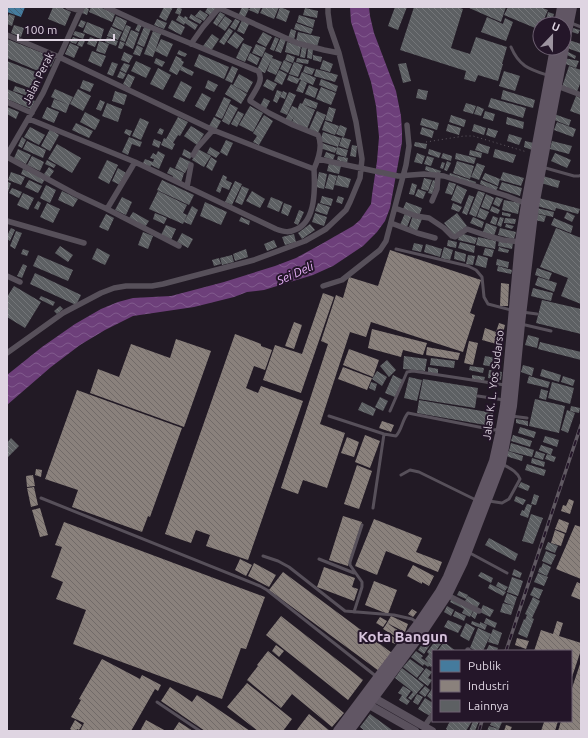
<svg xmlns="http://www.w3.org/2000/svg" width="588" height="738" viewBox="0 0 588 738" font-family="Ubuntu,sans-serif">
<defs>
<pattern id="water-waves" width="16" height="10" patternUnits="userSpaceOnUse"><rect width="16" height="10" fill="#6d3f7a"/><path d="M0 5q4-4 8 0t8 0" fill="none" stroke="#815a8d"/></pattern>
<pattern id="public-back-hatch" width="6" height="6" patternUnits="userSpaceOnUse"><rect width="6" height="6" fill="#457b9d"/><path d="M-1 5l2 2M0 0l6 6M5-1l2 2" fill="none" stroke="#446379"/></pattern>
<pattern id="industry-back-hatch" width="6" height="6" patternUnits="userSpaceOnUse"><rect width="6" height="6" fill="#8a817c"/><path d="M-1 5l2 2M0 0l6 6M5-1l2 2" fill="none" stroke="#716a68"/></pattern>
<pattern id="building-back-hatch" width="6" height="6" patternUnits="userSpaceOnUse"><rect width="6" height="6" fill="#5d6063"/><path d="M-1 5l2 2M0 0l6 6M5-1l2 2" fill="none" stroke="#747679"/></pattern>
</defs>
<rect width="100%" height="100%" fill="#221a25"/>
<!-- water -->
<path fill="url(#water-waves)" d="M350,7H369L370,16L374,33L396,91L401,116L402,132V142L390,208L385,221L377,232L363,246L333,266L313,275L264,290L247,292L234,297L194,307L133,316L105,330L80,345L51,367L7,405V375L42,347L75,324L101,309L118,302L133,298L171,296L224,282L275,266L296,258L318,246L353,226L360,220L371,204L372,195L377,161L379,137L376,106L371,82L351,22Z"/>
<!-- public -->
<path fill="url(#public-back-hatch)" d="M7,7H25L21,17L7,12Z"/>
<!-- industry -->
<path fill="url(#industry-back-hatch)" d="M390,250L481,280L470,313L475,315L463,352L371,322L366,337L350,332L320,424L345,433L327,488L303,480L298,494L281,488L328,344L321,341L336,295L343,298L349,277L378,286Z
M501,283L509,284L508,306H500Z
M323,293L334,297L301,393L263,380L275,345L302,354Z
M294,322L302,325L294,349L285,346Z
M499,323L505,325L500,345L482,340L485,328L496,332Z
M372,329L427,343L423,355L403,350L401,357L368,348Z
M235,334L261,344V346L272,350L265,370L254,366L246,388L258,393L261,386L303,401L248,560L206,546L210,535L196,530L191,543L165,534Z
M176,339L211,351L184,427L90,393L98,369L119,377L131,344L170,358Z
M469,341L478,343L473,365L464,363Z
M427,347L460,353L458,360L426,355Z
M349,349L379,360L373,377L343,365Z
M343,367L372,378L367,390L338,379Z
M77,390L182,428L150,517L148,516L142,532L72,507L78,490L45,479Z
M382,421L394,425L391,432L379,428Z
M365,435L380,441L370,468L355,462Z
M347,437L359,442L354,457L341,453Z
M357,465L372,471L359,509L344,504Z
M36,469L42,470L41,477L35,475Z
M33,475L35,486L27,487L26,476Z
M34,487L38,505L31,507L27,488Z
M569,499L574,501L570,514L561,511L563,505L566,506Z
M40,508L48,535L40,537L32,510Z
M343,516L362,522L348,566L329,560Z
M374,519L422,538L416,552L442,562L438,572L386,551L377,575L355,566Z
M559,519L569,523L566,533L555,529Z
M64,522L265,597L246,649L241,648L222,699L73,644L86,610L56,599L63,582L51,577L62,547L55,545Z
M575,525L581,527V579L556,569Z
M555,530L565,534L561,546L551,543Z
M240,559L252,565L246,576L235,570Z
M254,563L276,575L269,587L248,576Z
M413,565L434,576L429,586L422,582V584L407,576Z
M324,567L355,578L352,587L358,589L354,601L317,587Z
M283,572L392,653L379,671L269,590Z
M374,581L397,590L388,614L365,605Z
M577,582L581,584V600L571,596Z
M412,609L417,612L413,617L408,614Z
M281,616L363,680L348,700L266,635Z
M391,616L408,624L405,632L387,623Z
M380,617L387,621L383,627L376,623Z
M557,621L563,623L559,636L581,643V650L571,680V651H534L541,630L553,634Z
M387,623L402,633L398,638L383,629Z
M390,635L397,639L395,644L387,640Z
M517,638L529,641L526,649L515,645Z
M276,645L284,651L279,657L272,651Z
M268,651L344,713L332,727L292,694L281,708L247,680L258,666L257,665Z
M102,659L140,679L142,675L161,685L158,691L155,689L131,731H80L84,723L71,717L81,700L79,699Z
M581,661V731H558L561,721H571V691Z
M247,683L292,719L283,731H258L227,707Z
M170,687L192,702L197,695L250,731H205L161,701Z
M309,714L330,731H296Z
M75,720L82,725L79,730L77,729L76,731H73L70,729Z
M146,720L166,731H140Z
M541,721H558L555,731H541L544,722Z
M179,722L193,731H173Z
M506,725L512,727L510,731H504Z"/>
<!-- building -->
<path fill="url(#building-back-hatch)" d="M53,7H60L71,12L65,26L48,19Z
M85,7L89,9L87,15L82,13Z
M91,7H100L115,14L112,22L89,12Z
M164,7H173L166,21L159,17Z
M178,7L182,9L180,15L175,13Z
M208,7H217L211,16L205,12Z
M242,7H246L249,9L244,19L238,16Z
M251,7H261L258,14L249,10Z
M263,7H279L274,19L260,13Z
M280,7L290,11L286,22L276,18Z
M395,7H407L398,30L388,26Z
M414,7H458L463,9L451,48L470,54L476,37L507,47L502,64H503L498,81L478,75L475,82L464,79L466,71L400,50Z
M467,7H506L501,22Z
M508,7H540L548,10L542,24H540V30L504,15Z
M305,8L318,11L317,18L303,15Z
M200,10L208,15L204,21L195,16Z
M220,12L225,15L217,26L213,23Z
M548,12L554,14L551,24H545Z
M9,14L15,16L12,26L7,24V18Z
M191,14L202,21L200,24L189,18Z
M179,15L184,18L185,16L188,18L187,19L198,25L195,30L185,23L184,25L176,20Z
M299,15L315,20L313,28L297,22Z
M116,16L127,21L123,31L112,26Z
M225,16L232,21L225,31L218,26Z
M487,17L503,24L505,18L513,22L506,41L481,32Z
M157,19L167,23L164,29L154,25Z
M235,19L240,21L235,30L230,27Z
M81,20L86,22L83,28L78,26Z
M172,20L185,27L181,35L168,28Z
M242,20L249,24L244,34L237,31Z
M87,22L104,29L101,39L83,32Z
M296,23L313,29L311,34L294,29Z
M138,24L142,25L139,32L135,30Z
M14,25L24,28L21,37L11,33Z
M126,25L131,27L125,42L120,40Z
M111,27L122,32L118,40L107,36Z
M144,27L151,29L144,47L137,44Z
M229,28L233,31L224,45L219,42Z
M573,28L580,30L578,34L572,32Z
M291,29L296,31L294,40L288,38Z
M131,30L139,33L133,49L125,45Z
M75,31L85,34L83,39L73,35Z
M153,31L161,34L153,57L144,54Z
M235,32L244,39L237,49L227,42Z
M263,32L272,37L266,47L257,42Z
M298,32L320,37L317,47L296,41Z
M212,34L219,39L211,51L203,46Z
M73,37L79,39L76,44L70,42Z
M90,37L98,40L95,47L87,44Z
M107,37L118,41L116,46L105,42Z
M275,37L279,39L274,51L270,49Z
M281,37L286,40L281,53L275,51Z
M7,39L45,54L38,71L7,58Z
M80,39L85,41L82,47L77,45Z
M161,39L173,44L167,57L155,51Z
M569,40L581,44V53L567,48Z
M99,41L109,44L105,54L96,51Z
M120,41L125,43L122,49L118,48Z
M287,42L301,46L299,56L285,52Z
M70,43L79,47L74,58L65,54Z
M243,43L252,47L245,62L236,58Z
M256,44L266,48L262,57L252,53Z
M137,45L143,48L140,56L133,54Z
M302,46L307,47L305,58L300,57Z
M308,48L313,49L312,59L307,58Z
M179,50L187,54L185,57L177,54Z
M92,51L106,56L101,67L88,61Z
M124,52L133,56L129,63L121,60Z
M265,52L273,56L265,73L257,70Z
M568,52L576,56L575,59L567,55Z
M250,53L260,58L257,65L247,60Z
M199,54L229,67L224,79L194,66Z
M287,54L295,57L293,63L285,60Z
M47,55L55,58L51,67L44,63Z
M313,55L322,57L321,62L313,60Z
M176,56L182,59L181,60L184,62L177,75L169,71Z
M156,58L165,62L162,67L154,63Z
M272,58L282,62L276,75L267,71Z
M297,58L309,60L308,64L296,62Z
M564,58L579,61L576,68L563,63Z
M284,60L292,64L288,73L280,69Z
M323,60L333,64L330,72L320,69Z
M7,61L38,73L32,89L7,79Z
M136,61L151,68L146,78L131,71Z
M112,62L118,64L113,76L107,74Z
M294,62L303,65L298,77L289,74Z
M124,63L130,65L126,73L120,70Z
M406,63L411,81L403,83L398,64Z
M182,66L194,72L192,76L180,70Z
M232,66L238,69L232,83L225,80Z
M305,66L315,69L312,75L303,72Z
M569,66L581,70V81L577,92L562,87Z
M158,68L171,75L163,90L150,84Z
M316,69L338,75L335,82L314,76Z
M279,70L287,74L282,85L274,81Z
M120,71L126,74L123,79L117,77Z
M504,71L520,76L515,91L499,86Z
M302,72L316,78L313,85L299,79Z
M128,74L135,77L130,88L123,84Z
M239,74L253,82L247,93L233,85Z
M289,75L300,79L297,84L287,80Z
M267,79L277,84L273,91L263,86Z
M321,79L338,86L336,92L319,85Z
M83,80L94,84L90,92L80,88Z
M208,80L218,85L214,92L205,88Z
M301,80L307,83L303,93L296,91Z
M181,81L192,87L184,102L173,97Z
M231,84L247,94L241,104L225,94Z
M309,85L318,89L315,98L305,94Z
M15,86L36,93L34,98L13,91Z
M321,87L336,93L331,105L316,99Z
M7,89L35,101L31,109L7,99Z
M55,89L73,97L69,105L51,97Z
M78,89L91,96L83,111L70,104Z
M418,89L428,91L426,100L416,98Z
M277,90L282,92L277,103L273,101Z
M503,90L535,100L533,108L501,99Z
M115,91L127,95L124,105L112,101Z
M283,91L287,93L285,99L280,97Z
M289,92L296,95L287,115L280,112Z
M202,93L211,98L204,111L195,106Z
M576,96L581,98V115L570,111Z
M224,97L231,100L222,119L215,116Z
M264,98L270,101L266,109L260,106Z
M305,98L318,103L316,109L302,104Z
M491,98L526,108L523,118L488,107Z
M54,99L69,105L66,113L51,107Z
M100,100L105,102L101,111L96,109Z
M107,103L122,109L118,122L102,116Z
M300,103L315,110L307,129L292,122L294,117L291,122L285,120L292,106L297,108V110Z
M466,103L476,106L473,114L463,111Z
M230,104L238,108L229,125L222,121Z
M250,106L263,113L253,132L239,125Z
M477,106L484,109L481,116L474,114Z
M7,107L19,112L16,119L7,114Z
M47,107L59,112L54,123L42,118Z
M329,107L336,109L332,122L325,120Z
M238,111L244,114L237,127L231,124Z
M317,111L326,115L318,133L309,129Z
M485,111L495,114L493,121L483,118Z
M85,112L100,120L95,130L80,122Z
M554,114L571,120L569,126L552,119Z
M264,115L273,121L259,145L253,142L257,136L253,133Z
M451,115L466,120L464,127L449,122Z
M178,117L188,122L180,136L178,135L173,143L175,144L172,150L161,145L164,138L166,139Z
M214,117L221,121L216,130L209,126Z
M507,117L524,122L523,129L506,124Z
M140,118L149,122L141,140L132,136Z
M422,118L439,123L437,130L420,125Z
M325,121L339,126L335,135L322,130Z
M557,122L576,129L573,137L554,130Z
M76,123L93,131L89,138L72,130Z
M448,124L461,128L459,135L446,131Z
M474,124L486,128L484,135L472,131Z
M340,125L347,128L344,137L336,134Z
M191,126L204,134L197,145L184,136Z
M30,127L45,135L39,145L24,137Z
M422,127L434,131L432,138L420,134Z
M160,128L164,130L162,135L157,133Z
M488,128L498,131L495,138L486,135Z
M50,129L59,135L50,151L41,146Z
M126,129L132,131L130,136L124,133Z
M323,132L341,138L338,147L320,141Z
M509,134L522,138L519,145L507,141Z
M22,137L26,140L22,148L18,146Z
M129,137L142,142L140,147L132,144L128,155L122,152Z
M342,137L351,140L348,149L339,146Z
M154,139L161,142L159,148L152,145Z
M226,140L233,143L227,156L220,152Z
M27,141L46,150L43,158L23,149Z
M525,141L534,143L532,150L524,147Z
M552,141L572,146L569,154L550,149Z
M415,142L427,144L426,149L414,146Z
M322,143L337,148L335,153L320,148Z
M478,143L490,147L488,154L475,150Z
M57,144L81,158L72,173L48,159Z
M352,145L357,146L356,157L350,156Z
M210,147L220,153L216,158L207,153Z
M337,147L348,150L346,157L336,154Z
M18,149L31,155L26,164L14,158Z
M184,149L193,154L190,159L182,155Z
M198,149L211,156L204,167L192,160Z
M429,149L441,153L439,158L428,154Z
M495,149L516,155L513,163L493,157Z
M470,150L482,153L481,158L469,155Z
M158,151L165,155L159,169L151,165L150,168L142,165L145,159L153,162L154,159L150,158L153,153L156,155Z
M326,152L335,155L333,160L324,157Z
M417,153L425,156L422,164L414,162Z
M443,153L452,156L451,161L441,158Z
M456,153L476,158L474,164L455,159Z
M555,153L571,160L567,168L551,161Z
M32,156L44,162L40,171L27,165Z
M338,156L348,158L347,163L337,160Z
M427,156L434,158L431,166L424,164Z
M180,157L191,162L185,173L175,168Z
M211,157L217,161L212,171L206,167Z
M47,160L56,165L54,168L45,164Z
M107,160L118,165L109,184L98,178Z
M447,161L451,163L447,171L444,170Z
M457,161L474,166L470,179L453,173Z
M442,162L445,163L443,169L440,168Z
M329,163L341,166L339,174L327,171Z
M477,163L485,166L479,180L471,177Z
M426,166L441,171L439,175L425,170Z
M49,167L54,171L49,178L44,174Z
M170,167L184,173L181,183L172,179L173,176L167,173Z
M118,168L126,173L120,185L112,181Z
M23,169L45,179L42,184L21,174Z
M11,172L25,177L21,185L8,180Z
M319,172L327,174L324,189L316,187Z
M503,172L524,178L521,186L500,180Z
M450,173L476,182L475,185L449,176Z
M485,173L500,179L498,186L482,179Z
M329,174L337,176L333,190L325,188Z
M223,175L227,177L226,180L232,183L229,190L222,187L220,193L216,191Z
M338,175L351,179L348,188L335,185Z
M543,176L560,181L558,188L541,183Z
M424,178L432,180L428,191L421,189Z
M29,180L42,186L38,193L25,187Z
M162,180L194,195L189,205L157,190Z
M433,180L437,181L432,194L428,193Z
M481,180L498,187L496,191L480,184Z
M235,181L242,184L232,205L225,202Z
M7,182L11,183L7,195Z
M449,182L456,184L452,195L445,193Z
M502,182L522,188L520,196L499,189Z
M412,183L417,185L414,195L409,194Z
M46,185L56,190L50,203L40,198Z
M457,185L467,190L461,204L451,200Z
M242,186L249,189L242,205L235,202Z
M12,188L22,192L19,198L9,193Z
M418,189L426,192L423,199L415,196Z
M62,191L78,199L73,207L58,200Z
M158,191L187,205L183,213L187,215L183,224L149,209Z
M252,191L265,199L260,208L246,201Z
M478,191L485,193L476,217L469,214Z
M23,193L34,198L28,210L17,205Z
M486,194L494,198L489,210L481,207Z
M469,195L474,197L467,215L462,213Z
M322,196L333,199L331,206L320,203Z
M338,196L344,198L342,204L336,202Z
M122,197L132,202L126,215L115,210Z
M271,197L283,202L279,212L267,207Z
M496,197L503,199L499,207L493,204Z
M539,198L580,209L578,214L556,208L555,211L537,206Z
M504,200L520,203L518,214L502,210Z
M38,201L41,203L38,210L34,208Z
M205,202L227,212L221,225L200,216Z
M406,202L422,208L419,216L403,209Z
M47,203L60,209L53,223L40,217Z
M284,203L292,206L288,216L281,213Z
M318,203L330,207L327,215L315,211Z
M453,203L462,207L459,212L451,209Z
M192,206L198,210L191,225L184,222Z
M492,206L500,210L498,214L490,211Z
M480,208L489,212L485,220L477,217Z
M537,208L554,212L553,217L535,213Z
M299,210L304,212L298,225L294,223Z
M133,212L149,221L145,227L129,218Z
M502,212L511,214L510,217L502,215Z
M567,212L575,216L572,222L564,218Z
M155,213L167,218L164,224L153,219Z
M315,213L327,217L324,226L312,222Z
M405,213L412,215L407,227L400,225Z
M457,213L467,226L455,236L444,223Z
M106,214L114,218L108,231L99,227Z
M537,214L546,216L544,222L535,220Z
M413,215L422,219L417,231L409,227Z
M493,216L498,218L496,225L490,223Z
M241,217L250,221L249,225L239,221Z
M473,217L484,222L482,228L470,223Z
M500,217L504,218L501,227L497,225Z
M505,218L516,219L515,224L504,223Z
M554,218L573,226L571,233L551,225Z
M486,223L497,227L494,236L483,232Z
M310,224L315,230L302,239L298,233Z
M506,224L514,226L512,229L505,227Z
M166,225L176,229L171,240L161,235Z
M11,228L15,230L10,241L7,239V236Z
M500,228L516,232L514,239L498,235Z
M556,228L581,238V304L561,296L568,278L540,267Z
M16,231L22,233L15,249L10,246Z
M143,232L153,236L148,249L138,245Z
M182,233L193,239L188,248L177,242Z
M460,233L477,238L475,244L458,240Z
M294,234L296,242L285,245L282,237Z
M478,237L496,241L495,249L476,245Z
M274,240L277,247L267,251L264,244Z
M448,240L457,242L456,248L447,246Z
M499,240L513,243L512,249L498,246Z
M460,242L475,246L474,253L458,248Z
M414,243L423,245L421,252L412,250Z
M426,244L442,249L440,257L424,252Z
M60,246L73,255L68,262L55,253Z
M444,247L453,250L450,260L441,258Z
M499,247L509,250L508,253L498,251Z
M97,248L110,255L105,265L92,259Z
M485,248L494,250L492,257L483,255Z
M23,249L29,251L27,256L21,254Z
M246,249L248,257L235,261L233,254Z
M455,251L466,254L465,262L454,259Z
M38,255L73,270L68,281L33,266Z
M232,255L234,262L222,265L220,258Z
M468,255L475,256L473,265L466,264Z
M478,255L488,258L486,268L475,265Z
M219,258L221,264L214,266L212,260Z
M497,259L509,262L508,268L496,265Z
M23,264L27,266L22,278L17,276Z
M498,266L512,270L511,274L497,271Z
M537,268L552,273L549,280L535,275Z
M35,273L81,295L76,305L30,284Z
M538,277L557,283L554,292L535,285Z
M14,286L41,302L25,328L7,317V297Z
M533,288L553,293L551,301L531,296Z
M41,296L55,302L53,306L39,299Z
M542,300L581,309V334L536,323Z
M60,306L63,309L57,314L54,311Z
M528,335L539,338L537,348L525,345Z
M540,342L581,352V360L538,349Z
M404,356L427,359L425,371L403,369Z
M485,356L501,359L499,368L483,365Z
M431,358L455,361L454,368L430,365Z
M387,360L396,370L389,377L380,366Z
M523,365L534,368L532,376L521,372Z
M470,366L484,368L483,373L469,370Z
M428,367L438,369V374L428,372Z
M542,369L561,375L559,382L540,376Z
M489,370L502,372L501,380L488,378Z
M377,371L387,377L382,386L372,379Z
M393,375L403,380L395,397L385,393Z
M472,375L485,377L484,381L472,379Z
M529,376L550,382L548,388L527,383Z
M563,376L575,380L573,386L561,382Z
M409,377L422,380L417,401L404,398Z
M423,379L478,388L475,408L419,399Z
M371,382L377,384L375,391L369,388Z
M552,382L574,388L570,404L548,398Z
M541,389L548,391L546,400L539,398Z
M380,397L388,401L383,411L375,407Z
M535,399L565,406L559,433L529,426Z
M419,400L493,413L491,426L417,413Z
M362,402L376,409L373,416L358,410Z
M571,406L580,408L579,413L570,411Z
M567,410L575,413L568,433L561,430Z
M516,419L528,421V426L516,423Z
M520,427L536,432L534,438L518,433Z
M513,435L532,441L530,447L511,441Z
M545,436L559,440L557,447L543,442Z
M11,438L19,446L7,458V443Z
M511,443L534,450L532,457L509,451Z
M541,445L553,449L551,455L539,450Z
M508,451L523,456L522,461L506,456Z
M536,451L545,454L543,460L534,457Z
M547,454L556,457L554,462L545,459Z
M532,458L545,462L544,467L531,463Z
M527,464L546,470L544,476L525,470Z
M521,482L530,486L528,491L518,487Z
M534,494L539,496L536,505L531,504Z
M516,496L526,500L523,505L514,501Z
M527,504L532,505L528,518L520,515L522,510L524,511Z
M531,514L543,518L533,544L522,541Z
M489,538L518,554L515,561L485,545Z
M548,542L558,546L555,553L545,549Z
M546,551L556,555L551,565L542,561Z
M543,563L551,567L547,576L538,572L540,567L541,568Z
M514,569L522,573L520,578L512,575Z
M481,572L493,578L491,583L478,576Z
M538,573L548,577L544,586L534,582Z
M512,577L523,581L518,596L507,592Z
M498,582L508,587L505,591L496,586Z
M490,584L506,592L503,596L488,588Z
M534,587L543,590L539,599L530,595Z
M459,591L468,595L466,599L457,595Z
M507,593L517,597L514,606L504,602Z
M468,596L480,603L477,608L465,601Z
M533,597L540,601L532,618L534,619L527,638L518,634L524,619L525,620L527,615L525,614Z
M452,598L474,609L470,617L462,613L464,609L450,602Z
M503,603L514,606L511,615L500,612Z
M483,605L494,610L490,617L480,612Z
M447,606L454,610L451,616L444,612Z
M474,610L478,612L475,619L471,616Z
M455,611L466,616L464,621L453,616Z
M486,618L497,623L495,628L484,623Z
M448,620L462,626L458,633L444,627Z
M472,621L480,624V622L487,625L485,630L471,624Z
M466,623L475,628L469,641L460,636Z
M478,628L491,634L483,651H477L470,648Z
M493,629L502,633L498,645L488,642Z
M438,637L443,641L436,651H433V665L431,667L429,666L428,667L424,664L423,666L411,657L416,651L423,656L421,658L429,663L425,659L429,654L427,652Z
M426,639L432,642L424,654L418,650L422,644L423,645Z
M444,642L456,651H440L438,650Z
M489,645L498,648L497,651H486Z
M410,659L424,669L417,678L403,667Z
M402,668L424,685L411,700L408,698L413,692L395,678Z
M426,668L432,672L428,678L432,680L428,686L418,679Z
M403,686L411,691L406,698L410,701L407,705L399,700L402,695L398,693Z
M425,686L430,690L425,697L419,693Z
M432,689L433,690V701L427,696Z
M417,694L423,697L418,705L413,702Z
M425,698L433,703V710L430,716L418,709Z
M370,714L392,730L391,731H365L360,727Z
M450,721H472L466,731H449L446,729Z
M473,721H479L475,731H469Z
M492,721L502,722L499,729L490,725Z
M489,726L499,729L498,731H487Z"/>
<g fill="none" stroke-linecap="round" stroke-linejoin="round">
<!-- path -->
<path stroke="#605a62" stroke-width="1" stroke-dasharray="1 3" stroke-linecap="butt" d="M426,142L464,136H473L527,152"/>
<!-- lane -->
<path stroke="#57505a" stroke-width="3" d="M571,23L581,27
M511,47C519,66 529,69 547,75
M542,167L574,176H579L581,175
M396,249L468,266L476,270L482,277L484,297L488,304L511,310
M522,312L537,314
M521,324L551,331
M478,396L504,400
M390,411L407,372L413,371L505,385
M329,416L384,434L396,436C402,430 402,420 408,413L494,430L499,429
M511,416L527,418
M401,475L410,470L419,472L476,500
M41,498L260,586L267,590L377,677
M489,501L502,503L509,499L520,479C517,471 509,468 502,464
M373,508L384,434
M468,552L507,573
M263,556L278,561L289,567L345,611L394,615L412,619L418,623
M319,559L354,573
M354,612L362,587V582L350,565V562L362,525
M157,702L200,731"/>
<!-- street -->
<path stroke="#57505a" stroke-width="5.5" d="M68,7L81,11
M7,35L59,57L213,130L269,152L314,169C318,160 323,145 318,135L293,125L269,113L250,101V100C254,92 265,80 258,71L143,24L106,7
M191,44L203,27L219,8L297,43L324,50L339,53
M557,86L581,95
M7,102L32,113
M29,119L135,162L276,229C284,232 289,233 297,229C316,220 315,188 314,169
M7,155L43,93L82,7
M193,155L197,148L213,130
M7,157L75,194L107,209L135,162
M318,159L398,176L424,174L444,176L507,196L527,204
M187,187L191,165
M432,201L437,189L438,175
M395,208L416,216L429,218L444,228L452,236L455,237L467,229L488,236L503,240L520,242
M107,209L179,246
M7,221L84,243
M391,223L417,233L435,238
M7,276L20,282
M323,286L342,280L380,250L386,241L406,165L409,146L407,125
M7,353L63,313L101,293L114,288L126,286H152L163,284L254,260L305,241L326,229L346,210L350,202L360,178L362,159L356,122L339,53L330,27L328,13V7
M447,595L479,611
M468,651V650
M424,727L433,714"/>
<!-- secondary -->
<path stroke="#5a515d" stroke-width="8" d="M369,695L432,731
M364,702L415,731"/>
<!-- highway -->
<path stroke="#615664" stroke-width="10" d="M559,24L562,7
M564,47L572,7
M338,731L419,623L440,592L448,577L455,560L494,461L500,434L505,406L520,242L526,204L555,48
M349,731L425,628L447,595L463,562L501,463L512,406L520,324L534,206L564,48"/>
<defs>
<path id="rail" d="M506,651L581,425
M479,731L482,721"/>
</defs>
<!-- rail casing -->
<use href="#rail" stroke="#605962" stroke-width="3.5"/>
<!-- rail -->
<use href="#rail" stroke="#241629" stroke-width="2" stroke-dasharray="6" stroke-linecap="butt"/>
</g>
<g text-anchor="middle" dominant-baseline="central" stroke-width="4" stroke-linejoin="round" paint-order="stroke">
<!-- street labels -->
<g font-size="11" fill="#dfd5e2" stroke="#241629">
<text transform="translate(38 78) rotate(-64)">Jalan Perak</text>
<text transform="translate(493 385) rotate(-83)">Jalan K. L. Yos Sudarso</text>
</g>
<!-- water labels -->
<g font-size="12" font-style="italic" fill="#ecb5fd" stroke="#241629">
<text transform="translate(295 273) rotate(-24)">Sei Deli</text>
</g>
<!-- district labels -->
<g font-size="15" font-weight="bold" fill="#d6c2dc" stroke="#241629">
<text x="403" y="636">Kota Bangun</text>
</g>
</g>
<!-- border -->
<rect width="588" height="738" fill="none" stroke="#dfd5e2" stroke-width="16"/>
<!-- legend -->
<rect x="432" y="650" width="140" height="72" fill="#241629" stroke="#6f6273"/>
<rect x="440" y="660" width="20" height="12" fill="#457b9d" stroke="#6f6273"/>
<text x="468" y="670" font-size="12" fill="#dfd5e2">Publik</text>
<rect x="440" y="680" width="20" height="12" fill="#8a817c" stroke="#6f6273"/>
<text x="468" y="690" font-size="12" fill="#dfd5e2">Industri</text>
<rect x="440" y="700" width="20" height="12" fill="#5d6063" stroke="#6f6273"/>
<text x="468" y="710" font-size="12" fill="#dfd5e2">Lainnya</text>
<!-- north arrow -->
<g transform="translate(552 36) rotate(22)"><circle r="19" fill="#241629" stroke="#6f6273"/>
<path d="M0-3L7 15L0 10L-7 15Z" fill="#9d94a0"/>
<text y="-6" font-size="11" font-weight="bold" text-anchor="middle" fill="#dfd5e2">U</text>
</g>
<!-- scale -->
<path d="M18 34v6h96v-6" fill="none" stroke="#dfd5e2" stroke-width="2"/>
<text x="24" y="34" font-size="12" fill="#dfd5e2" stroke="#241629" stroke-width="3" paint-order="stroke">100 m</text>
</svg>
